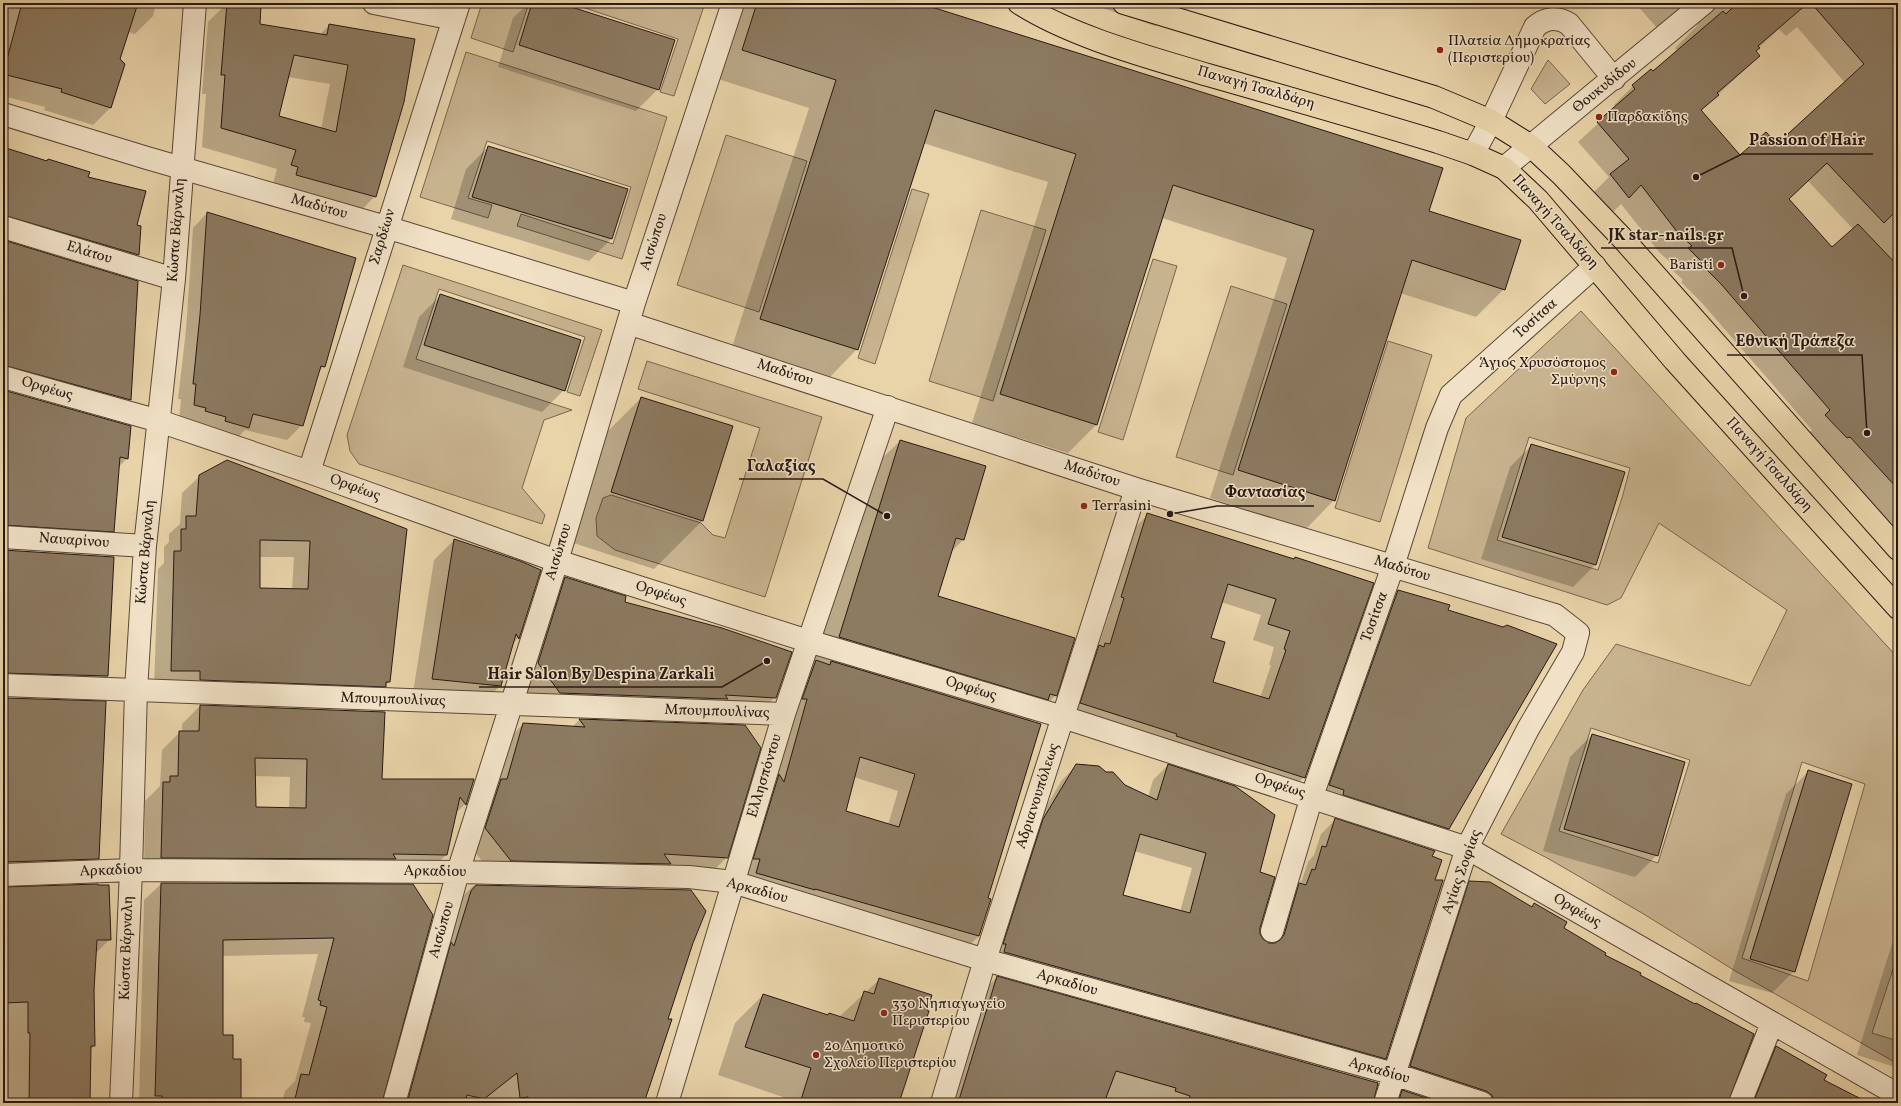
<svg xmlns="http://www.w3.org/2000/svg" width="1901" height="1106" viewBox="0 0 1901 1106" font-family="Vollkorn,serif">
<rect width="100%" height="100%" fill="#e9d3a9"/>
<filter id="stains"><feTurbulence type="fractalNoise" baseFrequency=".005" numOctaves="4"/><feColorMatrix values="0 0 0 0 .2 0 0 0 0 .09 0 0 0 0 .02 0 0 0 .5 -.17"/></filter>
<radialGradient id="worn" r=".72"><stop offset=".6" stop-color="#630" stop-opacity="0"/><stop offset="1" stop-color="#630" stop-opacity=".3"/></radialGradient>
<!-- green -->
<path fill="#c8b38f" stroke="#786650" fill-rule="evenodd" d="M482,3H529L513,52L471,38Z
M570,3H705L674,96L660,92L678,39Z
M466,52L667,117L622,259L517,226L521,214L613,244L631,187L487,141L468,198L492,205L488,218L420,197Z
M1548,60L1570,84L1545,104L1531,89Z
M726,135L807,161L759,312L677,285Z
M912,189L929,194L875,364L858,358Z
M981,210L1046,230L993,401L929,381Z
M1153,259L1177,266L1123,440L1098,432Z
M403,265L602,330L580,396L567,392L585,337L439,289L416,359L572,410L544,420L522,488L545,515L542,524L359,464L350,451L347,435Z
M1231,286L1287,304L1233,475L1176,457Z
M1581,311L1898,658V954L1872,1033L1898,1041V1064L1737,972L1642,913L1549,859L1501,834L1583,690L1616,644L1750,686L1787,610L1659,523L1621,598L1607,605L1428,548L1466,418ZM1529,437L1630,468L1622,498L1598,570L1497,540ZM1591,728L1690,760L1658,863L1559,831ZM1802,762L1865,784L1808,981L1742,958Z
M1388,341L1432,355L1380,522L1335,508Z
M647,361L822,417L765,597L615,550L597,536L596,518L603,498L611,495L701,523L713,535L725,538L760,428L638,389Z"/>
<!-- shadow -->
<path fill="#0003" fill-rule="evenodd" d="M3,3H156L153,16L135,34L128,32L119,60L111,107L93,125L44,110L45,107L3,96Z
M227,3L260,6L259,25L320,35L329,25L414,40L375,196L356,216L273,184L277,169L202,147L206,94H202L208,22ZM288,77L330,84L321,129L277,117Z
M348,3H395L388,10Z
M529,3H556L658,89L636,111L498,67L513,18Z
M738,3H915L1428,212L1504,289L1476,317L1400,293L1334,500L1306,529L1210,498L1287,258L1162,218L1096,425L1068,453L972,423L1048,182L923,143L857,349L829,378L732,347L809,108L715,78Z
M1088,3H1178L1155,26Z
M1635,3H1898V531L1831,455L1828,457L1806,435L1812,430L1702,303L1681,282L1683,280L1670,268L1673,265L1659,252L1621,204L1609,216L1592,194L1609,177L1578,142L1616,107L1614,105L1633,86L1653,72L1678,51L1675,48L1697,26L1698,21L1657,28ZM1797,27L1845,83L1777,145L1740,156L1701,111L1759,56L1755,52L1758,48L1779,29L1786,36ZM1808,181L1853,229L1832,248L1788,199Z
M488,147L611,239L589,261L451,219L466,169Z
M3,148L87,178L136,226L139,227L138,255L123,270L3,234Z
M207,213L324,366L317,374L302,425L287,440L245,430L233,443L179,420L181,399H178L186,330L193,228Z
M3,241L130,400L115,415L3,384Z
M441,295L564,390L542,412L403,367L419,317Z
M3,391L127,458L118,468L113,531L98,547L3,541Z
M641,398L702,521L654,569L564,540L593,446Z
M900,441L963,540L951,552L937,597L1056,695L1030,721L987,898L990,900L979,936L961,953L739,890L799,678L813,664L873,467ZM854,777L898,791L888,825L845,812Z
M1532,445L1624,472L1595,565L1573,587L1481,559L1510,467Z
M200,476L406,529L389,682L367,703L154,688L158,569L164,563V547L169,542V534L180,524L182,493ZM259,557H294L292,590L259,589Z
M1148,515L1373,583L1304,777L1288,793L1065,719L1083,663L1098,648L1109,614L1106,613L1132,530ZM1221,602L1261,615L1253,640L1274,647L1269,665H1271L1260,698L1212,683L1210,639Z
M454,540L536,568L535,570L540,571L518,638L512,645L500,686L480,706L412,699L434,560Z
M3,551L107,676L91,692L3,688Z
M565,578L624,603L775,697L757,715L542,711L520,682L547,596Z
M1398,591L1447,611L1448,828L1431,845L1313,802L1381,608Z
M3,699L98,858L82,874L3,877Z
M200,706L384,713L381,780H473L465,804L455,814L446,855L428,873L144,875L145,801L160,786L162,750L180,732H182V724ZM255,776L290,777L289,809L255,808Z
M579,720L745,726L727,857L710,874L495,877L469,845L507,741L523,724L572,727Z
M1592,735L1657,855L1635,877L1543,851L1570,757Z
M1077,765L1148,797L1153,780L1168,765L1259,873V934L1262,940L1271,944L1285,899L1302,880L1308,862L1314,855L1321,834L1335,820L1431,857L1434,881L1385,1058L1370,1073L989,967L1029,835L1062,780ZM1134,851L1192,868L1180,912L1121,896Z
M1808,772L1794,971L1772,993L1729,981L1786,794Z
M1470,882L1531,907L1534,904L1562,928L1639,976L1727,1103H1452L1393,1084L1452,900Z
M161,884L412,885L381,1103H282L285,1091L295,1081L311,1023L304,1022L305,1017H302L318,954L222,956V1036L232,1060H240V1103H139L144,900Z
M473,886L690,891L692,943L666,1020L643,1103H396L456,903Z
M3,888L110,939L95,954L94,1046L90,1050L89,1103H3Z
M1898,925V1068L1857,1055Z
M997,977L1372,1103H946L979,995Z
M880,979L897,1103H781L783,1097L718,1075L735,1023L763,995L828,1016L839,1017Z
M1776,1047L1822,1080L1867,1103H1744L1759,1065Z
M1403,1091L1439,1103H1391Z"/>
<!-- building -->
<path fill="#8c7a61" stroke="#271912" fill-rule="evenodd" d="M22,3H138L120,59L125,64L111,108L61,92L62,89L3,74Z
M227,3L261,5L260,24L327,35L329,24L415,39L404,102L376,197L296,175L298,167L291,165L296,150L221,128L225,75H221ZM294,55L348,65L336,132L279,116Z
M532,3H559L675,40L659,90L519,45Z
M757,3H919L1443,168L1429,211L1521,240L1505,290L1412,260L1335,501L1238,470L1314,230L1173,185L1097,425L1000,394L1076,154L935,110L858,350L760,319L836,80L742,50Z
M1737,3H1808L1758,46L1760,48L1756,51L1760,56L1717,93L1719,95L1701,110L1740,155L1766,132L1777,144L1864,64L1811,3H1898V209L1884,223L1827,163L1789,199L1832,247L1858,224L1898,266V489L1850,437L1847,438L1825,415L1830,410L1721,284L1699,262L1701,261L1688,248L1692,246L1678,233L1641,185L1629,198L1610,174L1629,159L1597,122L1635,89L1632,85L1651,69L1653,71L1723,11L1726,14Z
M488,146L628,189L612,239L472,197Z
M3,147L47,161L48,159L90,172L88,177L146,191L137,225L141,226L139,255L3,215Z
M207,212L356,258L325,367L321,366L303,426L253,414L249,428L225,421L226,417L205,411L206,408L194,405L196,384H193L200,315Z
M3,240L138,281L131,400L3,365Z
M440,294L581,340L565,391L424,345Z
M3,390L131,426L128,459L120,457L114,532L3,525Z
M641,397L733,426L703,521L611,492Z
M900,440L986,466L964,540L956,538L938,596L1075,638L1057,696L1050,694L1048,700L839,637Z
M1531,444L1625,472L1596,565L1502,537Z
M227,460L407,529L390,682H386V687L200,680V671H171L174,551H181V529H186V516H196L199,475ZM260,540L310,541L308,589L260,588Z
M1147,513L1294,559L1295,557L1374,583L1305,778L1176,736L1177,734L1080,703L1099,645L1104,647L1105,643L1110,644L1124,598L1121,597ZM1228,584L1276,599L1268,624L1290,631L1284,649L1286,650L1269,699L1213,682L1225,642L1211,638Z
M454,539L520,561L541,570L519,639L516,634L501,686L432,679Z
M3,550L114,557L108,676L3,673Z
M565,577L626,596L625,602L722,628L792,652L776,698L725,695L728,699L560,693L538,663Z
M1398,590L1450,605L1448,610L1503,627L1507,625L1557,644L1449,829L1343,795L1344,790L1329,785Z
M816,660L830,665L831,661L1041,724L988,898L991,899L979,936L815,889V890L756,873L760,859H753L779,774L784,782L807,699H802ZM860,757L915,774L899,827L846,811Z
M3,698L106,701L99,859L3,862Z
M200,705L385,712L382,779H474L466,805L460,797L447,855L393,854L396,859L161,858L163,782H170V776H178L179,731H199ZM255,758L307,759L306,808L256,807Z
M579,719L745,725L761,748L728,858L664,854L671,864L511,861L485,828L501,779H507L523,723L585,727Z
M1592,734L1685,762L1658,856L1564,829Z
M1076,764L1099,766L1106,772H1113L1125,785L1157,800L1168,764L1235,786L1275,815L1260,872L1275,877L1260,928V934L1263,939L1269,943H1275L1280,940L1284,935L1299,883L1306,885L1312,869L1315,870L1322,846L1326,847L1335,818L1435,851L1432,856L1442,860L1435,880H1443L1386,1059L1004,952L1006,944H1003L1043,819ZM1140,834L1206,853L1190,913L1123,895Z
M1808,770L1852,784L1795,972L1750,959Z
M1469,881L1490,882L1532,907L1534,903L1567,922L1564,928L1606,953L1605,955L1641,973L1640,975L1695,1004L1696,1003L1754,1034L1728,1103H1494L1492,1095L1486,1091L1410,1066Z
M161,883L413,884L433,915L382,1103H294L301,1074L309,1075L327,1007L320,1005L321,1001L318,1000L334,938L223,940V1035H233V1059H241V1100H224V1103H179V1099H162V1096H155Z
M98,884V885H109L111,940H97L94,990L95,1046H91L90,1103H29L30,1033H28V1002L3,1003V887Z
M476,885L691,890L706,911L693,943L668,1019H672L644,1103H529L528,1097L520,1098L517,1073L484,1099L467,1095L465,1103H407L451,942L454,946L471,891Z
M997,976L1378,1083L1373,1103H1188L1190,1096L1175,1091L1176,1088L1116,1071L1104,1103H958Z
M879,978L932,995L927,1010L929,1011L899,1103H800L811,1068L745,1047L763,994L828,1015L829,1013L854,1021L864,991L874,994Z
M1776,1046L1827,1075L1824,1080L1869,1103H1753Z
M1402,1090L1442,1103H1398Z"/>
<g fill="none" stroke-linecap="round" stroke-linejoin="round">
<defs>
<path id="minor" d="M374,3L454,19
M3,114L147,158L386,227L634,303
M1473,154L1491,121L1535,27C1545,18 1557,16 1569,24L1614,79
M1504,168L1704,3
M3,227L174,279
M628,323L1136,489L1555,615L1578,633L1573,652L1528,729L1467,848L1385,1103
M3,377L159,421L309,472L557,561L808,641L1063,717L1467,848L1898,1095
M309,472L459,3
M3,537L145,546
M3,685L784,714
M3,875L131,870L458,872L689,877L733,882L985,960L1394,1074L1482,1103
M1272,931L1312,796L1393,566L1437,428L1451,395L1595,266
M121,1103L131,870L136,690L145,546L174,279L195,3
M394,1103L458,872L557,561L634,303L733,3
M667,1103L784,714L888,407
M942,1103L985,960L1136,489
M1740,1103L1772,1023"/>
<path id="major" d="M1019,3C1072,37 1148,57 1208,75C1285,97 1362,119 1438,142L1473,154L1504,168L1538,200L1675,361L1898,608
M1124,3L1434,97L1491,121L1531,146L1561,174L1624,240L1898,549"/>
</defs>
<!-- minor casing -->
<use href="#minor" stroke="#584838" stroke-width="24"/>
<!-- major casing -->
<use href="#major" stroke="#271912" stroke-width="24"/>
<!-- minor -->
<use href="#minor" stroke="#f1e2c7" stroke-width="22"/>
<!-- major -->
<use href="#major" stroke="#e9d3a9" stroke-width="22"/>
</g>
<!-- markers -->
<g fill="#8f2418" stroke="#f1e2c7" stroke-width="1.5">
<circle cx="1440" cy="50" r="4"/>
<circle cx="1599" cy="117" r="4"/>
<circle cx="1721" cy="265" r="4"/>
<circle cx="1614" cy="372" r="4"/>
<circle cx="1084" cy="506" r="4"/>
<circle cx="884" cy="1013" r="4"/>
<circle cx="816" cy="1055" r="4"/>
</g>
<g text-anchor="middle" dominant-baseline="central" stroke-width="3" stroke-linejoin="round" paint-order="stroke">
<!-- poi labels -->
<g font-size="15" fill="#271912" stroke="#f1e2c7" text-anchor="start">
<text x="1448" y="41">Πλατεία Δημοκρατίας<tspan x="1448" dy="17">(Περιστερίου)</tspan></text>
<text x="1607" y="117">Παρδακίδης</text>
<text x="1713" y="265" text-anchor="end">Baristi</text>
<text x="1606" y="363" text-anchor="end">Άγιος Χρυσόστομος<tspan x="1606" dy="17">Σμύρνης</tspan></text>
<text x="1092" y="506">Terrasini</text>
<text x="892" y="1004">33ο Νηπιαγωγείο<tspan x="892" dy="17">Περιστερίου</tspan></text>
<text x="824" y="1046">2ο Δημοτικό<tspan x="824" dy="17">Σχολείο Περιστερίου</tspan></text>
</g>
<!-- street labels -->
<g font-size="15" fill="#271912" stroke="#f1e2c7">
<text transform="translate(1605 86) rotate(-39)">Θουκυδίδου</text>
<text transform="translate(1256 88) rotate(16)">Παναγή Τσαλδάρη</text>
<text transform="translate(319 207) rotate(16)">Μαδύτου</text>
<text transform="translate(1555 222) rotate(48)">Παναγή Τσαλδάρη</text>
<text transform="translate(177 230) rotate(-86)">Κώστα Βάρναλη</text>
<text transform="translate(383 237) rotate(-73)">Σαρδέων</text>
<text transform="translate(654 242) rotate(-72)">Αισώπου</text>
<text transform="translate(89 253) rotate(17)">Ελάτου</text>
<text transform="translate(1536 319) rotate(-42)">Τοσίτσα</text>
<text transform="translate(785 373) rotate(18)">Μαδύτου</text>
<text transform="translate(47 389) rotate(16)">Ορφέως</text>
<text transform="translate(1769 465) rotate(48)">Παναγή Τσαλδάρη</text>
<text transform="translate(1092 474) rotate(18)">Μαδύτου</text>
<text transform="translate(355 488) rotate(20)">Ορφέως</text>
<text transform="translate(74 541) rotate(4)">Ναυαρίνου</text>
<text transform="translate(146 552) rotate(-85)">Κώστα Βάρναλη</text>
<text transform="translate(559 552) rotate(-73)">Αισώπου</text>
<text transform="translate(1402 569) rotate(17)">Μαδύτου</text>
<text transform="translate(661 594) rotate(18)">Ορφέως</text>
<text transform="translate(1375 617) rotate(-70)">Τοσίτσα</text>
<text transform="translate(971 689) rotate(17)">Ορφέως</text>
<text transform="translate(393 700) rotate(2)">Μπουμπουλίνας</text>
<text transform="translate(717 712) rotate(2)">Μπουμπουλίνας</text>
<text transform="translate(765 776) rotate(-73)">Ελλησπόντου</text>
<text transform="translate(1280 786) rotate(18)">Ορφέως</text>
<text transform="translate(1038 796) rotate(-72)">Αδριανουπόλεως</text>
<text transform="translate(111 871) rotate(-2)">Αρκαδίου</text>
<text transform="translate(435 872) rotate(1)">Αρκαδίου</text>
<text transform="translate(1462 872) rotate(-70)">Αγίας Σοφίας</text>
<text transform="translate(757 891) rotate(15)">Αρκαδίου</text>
<text transform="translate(1577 911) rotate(30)">Ορφέως</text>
<text transform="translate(442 930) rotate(-74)">Αισώπου</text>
<text transform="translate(127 948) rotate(-88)">Κώστα Βάρναλη</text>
<text transform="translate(1067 983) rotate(16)">Αρκαδίου</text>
<text transform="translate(1379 1071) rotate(16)">Αρκαδίου</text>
</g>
</g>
<!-- callouts -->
<path fill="none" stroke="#271912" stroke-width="1.5" d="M1696 177L1742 154H1873M1744 296L1732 248H1601M1867 433L1862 355H1727M887 516L823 479H739M1170 514L1217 506H1314M767 661L722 687H479"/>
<g fill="#271912" stroke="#f1e2c7" stroke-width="1.5">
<circle cx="1696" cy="177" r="4"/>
<circle cx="1744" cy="296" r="4"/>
<circle cx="1867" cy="433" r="4"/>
<circle cx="887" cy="516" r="4"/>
<circle cx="1170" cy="514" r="4"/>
<circle cx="767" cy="661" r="4"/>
</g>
<g font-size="16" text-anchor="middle" font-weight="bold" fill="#271912" stroke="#f1e2c7" stroke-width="3" stroke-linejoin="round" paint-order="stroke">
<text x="1807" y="145">Passion of Hair</text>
<text x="1666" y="240">JK star-nails.gr</text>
<text x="1795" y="346">Εθνική Τράπεζα</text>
<text x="781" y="471">Γαλαξίας</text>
<text x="1265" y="497">Φαντασίας</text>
<text x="601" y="679">Hair Salon By Despina Zarkali</text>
</g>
<!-- margin -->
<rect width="1901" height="1106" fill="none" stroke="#e9d3a9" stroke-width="16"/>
<rect x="4" y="4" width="1893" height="1098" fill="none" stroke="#271912" stroke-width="2"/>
<rect x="8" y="8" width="1885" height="1090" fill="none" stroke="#271912"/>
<rect width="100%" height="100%" filter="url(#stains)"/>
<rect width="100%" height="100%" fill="url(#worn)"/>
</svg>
